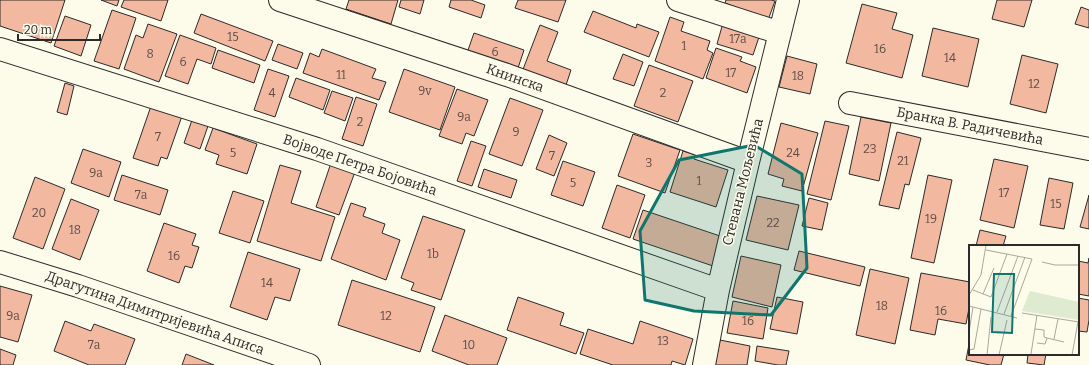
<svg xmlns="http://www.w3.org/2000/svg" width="1089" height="365" viewBox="0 0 1089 365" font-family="Bitter,serif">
<rect width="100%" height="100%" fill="#fdfbea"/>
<!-- building -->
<path fill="#f2b8a0" stroke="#2b2b2b" d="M0,0H65L51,43L0,26Z
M101,0H119L117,6Z
M124,0H168L161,21L121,7Z
M349,0H398L391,24L346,9Z
M401,0H424L420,14L399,7Z
M451,0H471L485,5L481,18L449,7Z
M518,0H566L558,22L515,8Z
M726,0H771L775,1L768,20L725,3Z
M997,0H1032L1024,27L992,19Z
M862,4L897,13L892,29L913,35L902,78L846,63Z
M1081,7L1089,10V28L1075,24Z
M112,10L136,18L119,69L94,61Z
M593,11L636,28L637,24L659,32L649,57L584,32Z
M201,14L273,41L265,61L194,33Z
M65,16L91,25L81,56L54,46Z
M670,17L684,22L681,31L710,41L707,50L713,53L703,79L655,61Z
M723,23L760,34L753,55L717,44Z
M148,24L177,34L159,82L124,69L136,35L143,38Z
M540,25L558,32L547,61L571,70L565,88L522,72Z
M933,28L979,39L968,87L922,76Z
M474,33L524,50L517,71L467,53Z
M180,35L216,48L211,64L197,59L188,84L165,76Z
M278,44L303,53L297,69L272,60Z
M716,48L742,57L740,61L756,67L747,93L706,78Z
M322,49L376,69L372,78L386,82L379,100L303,73L310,53L319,57Z
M218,50L260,65L254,83L212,68Z
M623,54L643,62L634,86L613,79Z
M1022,55L1058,64L1046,113L1010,104Z
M787,56L817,64L810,94L779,87Z
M649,65L693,81L678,122L634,106Z
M268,69L289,76L275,117L254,110Z
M404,69L455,87L440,130L389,112Z
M296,78L330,90L323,110L289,97Z
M65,83L74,86L67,115L57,112Z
M457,89L488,100L474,136L466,133L462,144L439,136Z
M332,91L353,98L345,121L324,113Z
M356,97L377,104L363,146L342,139Z
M510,98L543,110L522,166L489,154Z
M151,106L182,116L167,159L161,157L158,166L133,158Z
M861,117L891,123L879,181L849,174Z
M192,120L208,126L200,149L184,143Z
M825,121L849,126L831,200L807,194Z
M781,123L818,133L802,191L782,186L784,179L768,174Z
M213,128L257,144L247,174L216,164L219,155L205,150Z
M897,132L921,138L909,185L905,184L899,209L879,205Z
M633,134L680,150L665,193L618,176Z
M549,135L567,143L554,176L536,169Z
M471,141L486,146L472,186L457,181Z
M83,149L121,162L109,197L71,183Z
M683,151L696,155L694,159L728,170L716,207L670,192Z
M994,159L1028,166L1014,228L980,220Z
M563,161L595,172L583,206L551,195Z
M331,163L355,172L339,215L316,207Z
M280,165L301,171L291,203L335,217L321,261L257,241Z
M484,169L517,180L511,198L478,187Z
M122,175L168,190L160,215L114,200Z
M928,175L952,180L934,263L911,258Z
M35,177L65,189L43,249L13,238Z
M1049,178L1073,183L1064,229L1040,225Z
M617,185L645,195L630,238L602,228Z
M233,191L264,201L250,243L219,233Z
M1089,195V229L1080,227Z
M757,196L799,205L788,250L746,240Z
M809,198L828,203L822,230L802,226Z
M71,199L99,210L80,260L52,249Z
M351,203L366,208L363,216L385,224L382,233L400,240L386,280L331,259Z
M643,210L723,237L713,266L633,239Z
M423,216L465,230L441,300L411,290L414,283L401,278Z
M164,223L196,234L192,245L199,247L192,268L185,266L179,283L147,271Z
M980,230L1006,236L1003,246H976Z
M799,251L865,267L860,286L794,270Z
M248,252L300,269L290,301L275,297L267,320L230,307Z
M741,256L781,265L772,307L732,297Z
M1089,258V296L1078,294V261L1088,263Z
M870,269L909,278L895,344L856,335Z
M921,273L970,282V303L966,324L938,319L935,335L910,330Z
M352,280L435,307L420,352L338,325Z
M0,286L32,295L18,342L0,337Z
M518,297L564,313L560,325L584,333L576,354L507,330Z
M777,297L803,302L797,334L770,329Z
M1078,298L1089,300V320L1087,332L1078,331Z
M733,301L768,308L763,339L727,333Z
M445,315L507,338L497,365H469L432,351Z
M65,321L91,331L94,324L135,339L125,365H89L54,351Z
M640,321L693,339L685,365L672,361L671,365H613L580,354L588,329L633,344Z
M970,339V354H1004L1001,365H990L966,360Z
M720,340L750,346L747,365H715Z
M757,346L789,351L786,365H778L755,361Z
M0,349L16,355L13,365H0Z
M186,354L214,365H182Z
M1028,354H1046L1044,365L1027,363Z"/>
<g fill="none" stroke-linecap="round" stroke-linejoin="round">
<defs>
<path id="street" d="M280,0L507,75L748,162
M678,0L780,33
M0,49L317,149L718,290
M850,103L1089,149
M0,262L78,286L309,365
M704,365L718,290L748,162L788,0"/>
</defs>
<!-- street casing -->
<use href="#street" stroke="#2b2b2b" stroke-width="24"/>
<!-- street -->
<use href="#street" stroke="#fdfbea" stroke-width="22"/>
</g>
<!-- marked area -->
<path fill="#0f766e" fill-opacity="0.2" stroke="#0f766e" stroke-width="3" stroke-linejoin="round" d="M754,145L802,174L807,268L771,315L694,311L645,300L640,231L679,160Z"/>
<g text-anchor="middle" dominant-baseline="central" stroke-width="3" stroke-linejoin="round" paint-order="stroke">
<!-- number labels -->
<g font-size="12" fill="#5d4e48">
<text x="233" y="37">15</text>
<text x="738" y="39">17a</text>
<text x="684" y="46">1</text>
<text x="880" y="49">16</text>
<text x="495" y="52">6</text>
<text x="150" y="54">8</text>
<text x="950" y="58">14</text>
<text x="183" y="62">6</text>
<text x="731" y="73">17</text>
<text x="341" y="75">11</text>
<text x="798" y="76">18</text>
<text x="1034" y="84">12</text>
<text x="425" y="91">9v</text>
<text x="272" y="93">4</text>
<text x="663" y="93">2</text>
<text x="464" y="117">9a</text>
<text x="360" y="122">2</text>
<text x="516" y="132">9</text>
<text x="158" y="137">7</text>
<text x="870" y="149">23</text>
<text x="233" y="153">5</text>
<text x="793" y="153">24</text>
<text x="552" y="156">7</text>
<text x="903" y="161">21</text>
<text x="649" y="163">3</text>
<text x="96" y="173">9a</text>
<text x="699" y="181">1</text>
<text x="573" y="183">5</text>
<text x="1004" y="193">17</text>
<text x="141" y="195">7a</text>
<text x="1056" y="204">15</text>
<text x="39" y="213">20</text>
<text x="931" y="219">19</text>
<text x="773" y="223">22</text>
<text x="75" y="230">18</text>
<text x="433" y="254">1b</text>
<text x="174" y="256">16</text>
<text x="267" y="283">14</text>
<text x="882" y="306">18</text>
<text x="941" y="311">16</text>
<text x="13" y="316">9a</text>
<text x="386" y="316">12</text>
<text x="748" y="321">16</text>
<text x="663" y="341">13</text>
<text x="94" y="345">7a</text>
<text x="469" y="345">10</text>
</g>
<!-- street labels -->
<g font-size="14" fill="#2b2b2b" stroke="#fdfbea">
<text transform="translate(515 78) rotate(19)">Книнска</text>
<text transform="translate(970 126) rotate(11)">Бранка В. Радичевића</text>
<text transform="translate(360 165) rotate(19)">Војводе Петра Бојовића</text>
<text transform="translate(743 182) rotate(-76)">Стевана Мољевића</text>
<text transform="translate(155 313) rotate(19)">Драгутина Димитријевића Аписа</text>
</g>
</g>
<!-- overview -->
<g transform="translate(969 245)">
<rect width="110" height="110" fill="#fdfbea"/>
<path d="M61,46L110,57V75L53,66Z" fill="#deebd1"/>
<path fill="none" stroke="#a9a89e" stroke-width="1" d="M17,5L63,14L42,71M73,17L86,20H110M4,45L22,52L38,9M14,49L25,23M0,50L12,30L17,0M0,61L48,73M28,67L49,11M53,68L110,77M35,69L56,12M66,84L75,85V92L78,93M0,87L4,62M85,94L89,74M68,98L76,99L78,93L95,97M0,105L5,104L12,64M62,109L68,70M18,110L22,72M30,110L38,75M45,110H69M103,110L109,77"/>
<path fill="#0f766e" fill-opacity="0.15" stroke="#0f766e" stroke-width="2" d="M25,29H45L43,88L23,87Z"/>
<rect width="110" height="110" fill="none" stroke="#2b2b2b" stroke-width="2"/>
</g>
<!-- scale -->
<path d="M18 34v6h82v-6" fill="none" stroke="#2b2b2b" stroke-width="2"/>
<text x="24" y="34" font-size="12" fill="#2b2b2b" stroke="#fdfbea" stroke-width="3" paint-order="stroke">20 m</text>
</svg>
